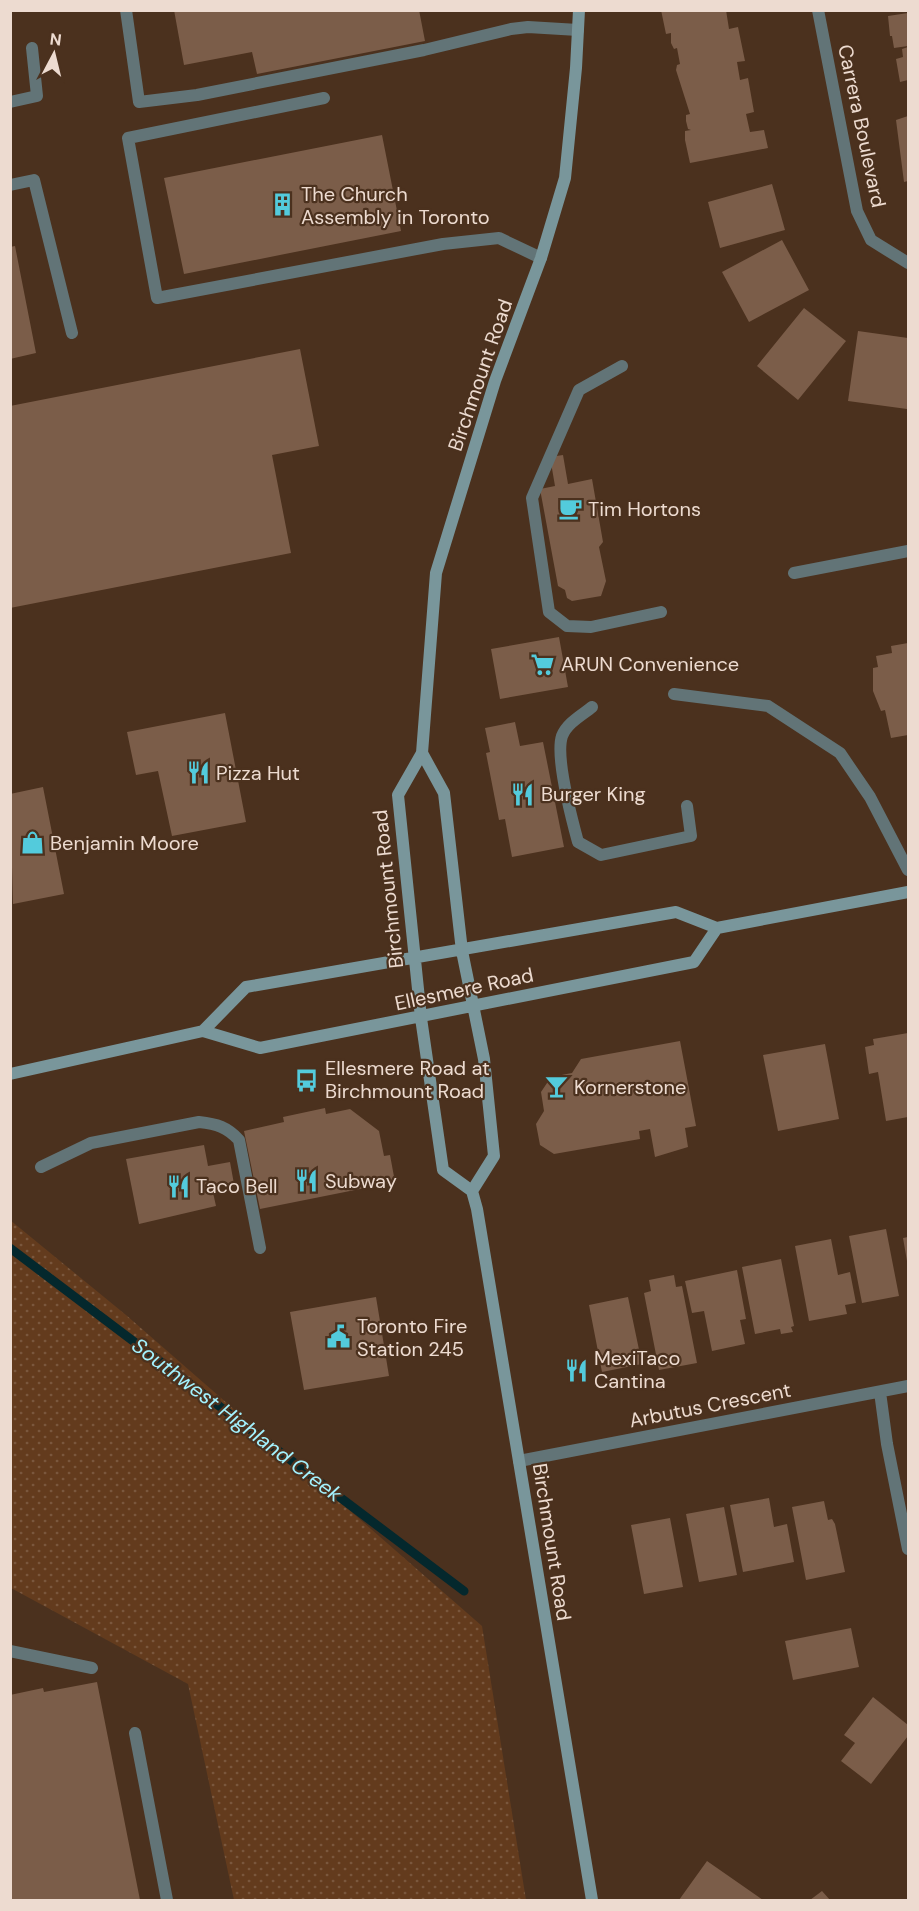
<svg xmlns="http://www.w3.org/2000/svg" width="919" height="1911" viewBox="0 0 919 1911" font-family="'DM Sans',sans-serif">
<defs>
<pattern id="grass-dots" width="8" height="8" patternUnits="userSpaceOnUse" patternTransform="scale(1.5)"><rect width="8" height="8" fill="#633b1d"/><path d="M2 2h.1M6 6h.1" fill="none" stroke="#7a573d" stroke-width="1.8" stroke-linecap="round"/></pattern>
</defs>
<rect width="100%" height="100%" fill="#4b311e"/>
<!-- grass -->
<path fill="url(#grass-dots)" d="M10,1220L126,1315L482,1626L526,1900H234L188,1684L11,1588Z"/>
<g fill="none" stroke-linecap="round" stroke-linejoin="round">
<!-- stream -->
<path stroke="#04282d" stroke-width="9" d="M10,1248L464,1591"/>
</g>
<!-- building -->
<path fill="#7b5d49" d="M174,10H419L425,41L257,74L252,52L184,65Z
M661,10H726L729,29L738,27L745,61L737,62L740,80L748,78L754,112L746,114L750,132L764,130L768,148L690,163L685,140V131L691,130L688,129L686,121V115L690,114L676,70L677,65L680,64L677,48L674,49L671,43V33L666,34Z
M908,13V46L894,48L892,36H890L888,16Z
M908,47V80L900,82L896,59L903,57L902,49Z
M908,116V181L904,182L896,120Z
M382,135L401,231L184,274L164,178Z
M772,184L785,230L720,248L708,202Z
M782,240L809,290L749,322L722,272Z
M15,246L36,353L10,359V247Z
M804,308L846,341L798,400L757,366Z
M858,331L908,338L907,409L848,401Z
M300,349L319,446L272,455L291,553L10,608V406Z
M563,455L568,484L592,479L603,542L599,547L606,581L601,596L572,601L567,598L565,590L558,586L540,489L555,486L550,457Z
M559,637L568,687L500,699L491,649Z
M908,643V735L891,738L885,710L881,711L873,691V668L878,667L876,656L892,653L891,646Z
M225,713L246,822L172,836L158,771L136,775L127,732Z
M515,722L520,746L543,742L564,847L512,857L505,819L499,820L486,753L490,752L485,728Z
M43,787L64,894L13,904L10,794Z
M908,1033V1117L886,1121L878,1072L869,1074L865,1047L874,1045L873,1039Z
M680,1041L696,1126L685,1128L688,1147L655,1157L650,1129L639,1131L640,1139L554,1154L540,1145L536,1124L544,1111L541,1092L551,1077L572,1073L581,1059Z
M825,1044L839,1119L778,1131L763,1055Z
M325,1108L326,1114L350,1109L379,1131L384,1156L390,1155L395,1182L260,1209L244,1131L284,1122L283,1117Z
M204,1145L208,1166L230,1162L234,1184L212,1188L216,1206L139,1224L126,1159Z
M886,1229L899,1296L862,1303L849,1236Z
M908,1237V1261H907L903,1238Z
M831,1239L838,1275L850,1272L856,1303L845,1305L847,1314L809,1321L795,1246Z
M781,1259L794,1326L791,1327L793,1332L781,1334L780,1329L755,1334L742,1267Z
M737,1270L746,1319L740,1320L745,1344L712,1351L704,1311L692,1313L685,1281Z
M674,1275L676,1287L682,1286L697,1363L659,1370L644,1293L651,1291L649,1280Z
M376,1297L389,1376L304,1390L290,1312Z
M628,1297L642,1364L602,1372L589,1305Z
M769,1498L774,1527L787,1524L794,1562L743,1572L730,1505Z
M824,1501L828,1520L832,1519L835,1524L845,1572L806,1580L792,1507Z
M724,1507L737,1575L699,1582L686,1514Z
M670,1518L683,1587L644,1594L631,1525Z
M851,1628L859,1667L793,1680L785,1641Z
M97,1682L140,1900H10V1695L43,1688L44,1692Z
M873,1697L908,1725V1736L871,1784L841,1761L855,1743L844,1735Z
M707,1861L763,1900H679Z
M822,1891L830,1900H810Z"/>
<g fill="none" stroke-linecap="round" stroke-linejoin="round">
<!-- service -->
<path stroke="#627477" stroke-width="12" d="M126,10L139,102L197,95L424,50L511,29L528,27L578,30
M324,98L128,138L157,298L443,244L499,238L541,258
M10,102L37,96L32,48
M10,185L34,180L72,333
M622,366L579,390L532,498L549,612L567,626L591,627L661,612
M794,573L908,551
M674,694L768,706L840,753L870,797L908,870
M592,707C582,715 567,723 562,736C555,757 572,820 578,842L601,855L691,836L687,806
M41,1167L91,1143L199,1122C217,1124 227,1127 239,1140L260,1248
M10,1651L92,1668
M135,1733L167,1900"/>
<!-- minor -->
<path stroke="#627477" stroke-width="12" d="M818,10L857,211L871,240L908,263
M880,1392L887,1444L908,1549
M519,1461L908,1386"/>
<!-- secondary -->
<path stroke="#79969b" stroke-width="12" d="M579,10L576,68L565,178L541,258L495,381L436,573L422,753L398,795L421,1018L443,1170L472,1191L477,1209L592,1900
M422,753L444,793L462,951L484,1059L494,1156L472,1191
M203,1031L246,987L676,912L717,928L908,892
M10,1074L203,1031L260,1048L694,962L717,928"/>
</g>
<!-- icons -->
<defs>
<symbol id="building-bare" viewBox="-9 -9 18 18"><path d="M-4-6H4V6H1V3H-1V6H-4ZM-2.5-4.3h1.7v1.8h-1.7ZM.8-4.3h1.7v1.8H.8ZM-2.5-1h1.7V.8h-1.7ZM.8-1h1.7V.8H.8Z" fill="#53cbdc" stroke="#4b311e" stroke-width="2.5" paint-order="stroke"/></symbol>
<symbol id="cafe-bare" viewBox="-9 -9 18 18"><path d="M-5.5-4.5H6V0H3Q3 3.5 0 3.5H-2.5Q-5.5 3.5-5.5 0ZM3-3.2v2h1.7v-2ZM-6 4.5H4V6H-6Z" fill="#53cbdc" stroke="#4b311e" stroke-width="2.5" paint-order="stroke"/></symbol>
<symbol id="supermarket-bare" viewBox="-9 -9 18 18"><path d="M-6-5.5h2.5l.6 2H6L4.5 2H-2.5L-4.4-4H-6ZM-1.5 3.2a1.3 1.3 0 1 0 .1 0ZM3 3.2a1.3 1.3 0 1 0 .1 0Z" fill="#53cbdc" stroke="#4b311e" stroke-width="2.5" paint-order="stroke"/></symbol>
<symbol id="restaurant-bare" viewBox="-9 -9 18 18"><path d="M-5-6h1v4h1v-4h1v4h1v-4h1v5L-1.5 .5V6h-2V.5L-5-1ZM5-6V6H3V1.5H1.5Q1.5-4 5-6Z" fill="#53cbdc" stroke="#4b311e" stroke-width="2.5" paint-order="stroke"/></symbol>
<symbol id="shop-bare" viewBox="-9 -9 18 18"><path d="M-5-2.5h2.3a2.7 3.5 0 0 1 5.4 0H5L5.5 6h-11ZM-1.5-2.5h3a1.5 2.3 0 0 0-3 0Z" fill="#53cbdc" stroke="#4b311e" stroke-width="2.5" paint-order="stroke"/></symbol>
<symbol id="bus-bare" viewBox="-9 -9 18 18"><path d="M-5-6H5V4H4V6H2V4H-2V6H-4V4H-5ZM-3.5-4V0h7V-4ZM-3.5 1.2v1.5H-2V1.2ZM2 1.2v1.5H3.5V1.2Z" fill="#53cbdc" stroke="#4b311e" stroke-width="2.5" paint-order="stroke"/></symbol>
<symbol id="bar-bare" viewBox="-9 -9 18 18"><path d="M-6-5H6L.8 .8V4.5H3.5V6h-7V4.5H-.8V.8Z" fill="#53cbdc" stroke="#4b311e" stroke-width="2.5" paint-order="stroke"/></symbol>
<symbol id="civic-bare" viewBox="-9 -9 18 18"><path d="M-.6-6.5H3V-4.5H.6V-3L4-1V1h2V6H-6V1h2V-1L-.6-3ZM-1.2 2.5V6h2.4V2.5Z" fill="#53cbdc" stroke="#4b311e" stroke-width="2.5" paint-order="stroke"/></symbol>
</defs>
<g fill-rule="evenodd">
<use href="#building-bare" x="266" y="188" width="33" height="33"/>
<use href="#cafe-bare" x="554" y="492" width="33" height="33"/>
<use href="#supermarket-bare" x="526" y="648" width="33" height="33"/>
<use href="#restaurant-bare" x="182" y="756" width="33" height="33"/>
<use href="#restaurant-bare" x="506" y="778" width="33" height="33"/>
<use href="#shop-bare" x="16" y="826" width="33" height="33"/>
<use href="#bus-bare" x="290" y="1064" width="33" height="33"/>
<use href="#bar-bare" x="540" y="1070" width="33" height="33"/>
<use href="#restaurant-bare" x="290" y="1164" width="33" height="33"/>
<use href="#restaurant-bare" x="162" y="1170" width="33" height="33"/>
<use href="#civic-bare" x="322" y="1320" width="33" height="33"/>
<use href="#restaurant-bare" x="560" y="1354" width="33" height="33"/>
</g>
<g text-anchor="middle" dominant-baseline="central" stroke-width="4.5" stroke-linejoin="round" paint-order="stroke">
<!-- street labels -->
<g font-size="20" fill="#eddbd0" stroke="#4b311e">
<text transform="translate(862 126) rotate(78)">Carrera Boulevard</text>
<text transform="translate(480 375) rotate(-71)">Birchmount Road</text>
<text transform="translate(388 889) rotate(-96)">Birchmount Road</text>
<text transform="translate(464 989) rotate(-12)">Ellesmere Road</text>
<text transform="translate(710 1405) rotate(-11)">Arbutus Crescent</text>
<text transform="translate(552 1542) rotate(81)">Birchmount Road</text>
</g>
<!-- poi labels -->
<g font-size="20" fill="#eddbd0" stroke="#4b311e" text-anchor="start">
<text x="301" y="194">The Church<tspan x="301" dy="23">Assembly in Toronto</tspan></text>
<text x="588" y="509">Tim Hortons</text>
<text x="561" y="664">ARUN Convenience</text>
<text x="216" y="773">Pizza Hut</text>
<text x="541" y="794">Burger King</text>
<text x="50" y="843">Benjamin Moore</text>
<text x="325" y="1068">Ellesmere Road at<tspan x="325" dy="23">Birchmount Road</tspan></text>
<text x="574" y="1087">Kornerstone</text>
<text x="325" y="1181">Subway</text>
<text x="196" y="1186">Taco Bell</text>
<text x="357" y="1326">Toronto Fire<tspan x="357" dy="23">Station 245</tspan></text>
<text x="594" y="1358">MexiTaco<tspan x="594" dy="23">Cantina</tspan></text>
</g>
<!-- water labels -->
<g font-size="21" font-style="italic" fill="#a3f2fe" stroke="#4b311e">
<text transform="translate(237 1420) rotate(37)">Southwest Highland Creek</text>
</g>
</g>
<!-- border -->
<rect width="919" height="1911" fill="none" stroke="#eddbd0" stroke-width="24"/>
<!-- north arrow -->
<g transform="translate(54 54) rotate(7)" stroke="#4b311e" stroke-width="4.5" paint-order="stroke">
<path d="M0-4.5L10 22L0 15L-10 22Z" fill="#eddbd0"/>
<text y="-9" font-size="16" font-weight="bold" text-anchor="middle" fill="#eddbd0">N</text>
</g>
</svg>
